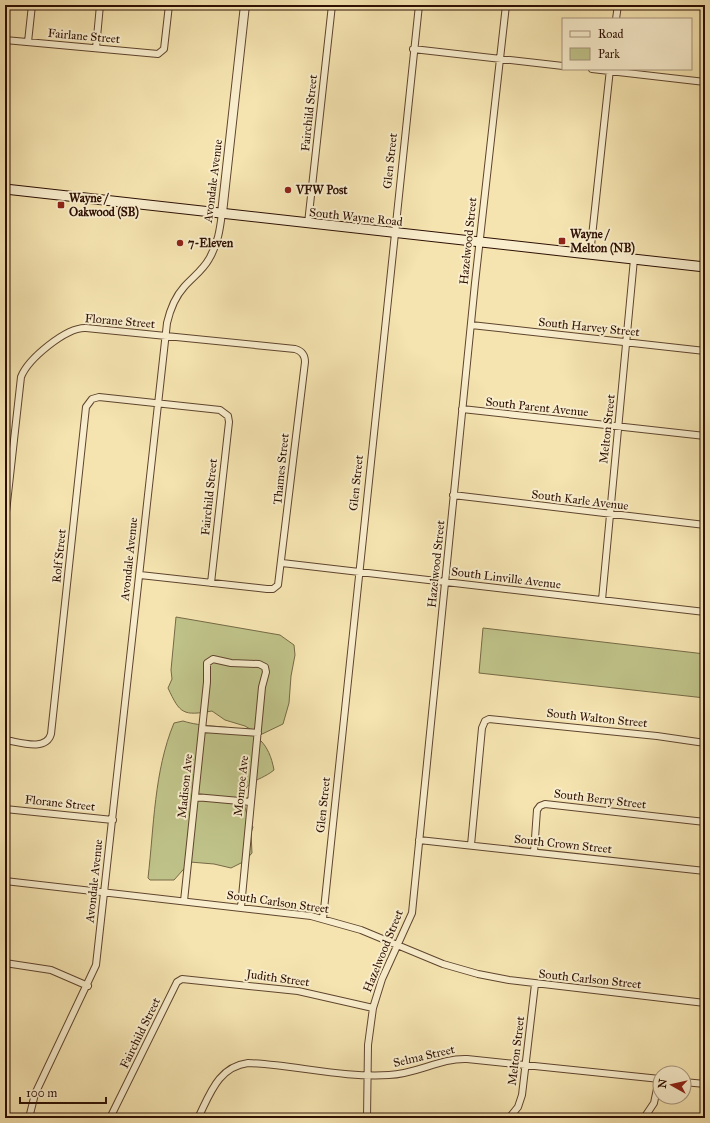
<svg xmlns="http://www.w3.org/2000/svg" width="710" height="1123" viewBox="0 0 710 1123" font-family="'IM FELL Great Primer',serif">
<rect width="100%" height="100%" fill="#f5e4b0"/>
<filter id="stains"><feTurbulence type="fractalNoise" baseFrequency=".005" numOctaves="4"/><feColorMatrix values="0 0 0 0 .2 0 0 0 0 .09 0 0 0 0 .02 0 0 0 .5 -.17"/></filter>
<radialGradient id="worn" r=".72"><stop offset=".6" stop-color="#630" stop-opacity="0"/><stop offset="1" stop-color="#630" stop-opacity=".3"/></radialGradient>
<!-- green -->
<path fill="#bfc389" stroke="#766946" d="M176,617L280,635L294,645L295,655L291,676L289,703L283,724L260,735L245,726L225,720L212,711C183,716 180,714 168,688L172,679L171,670Z
M483,628L705,654V698L479,673Z
M183,721C221,733 264,715 274,770C257,784 239,779 245,807C247,815 248,821 253,827L251,833L252,853L245,861L231,868L214,864L190,862L174,880H150L148,878C154,827 154,771 174,723Z"/>
<g fill="none" stroke-linecap="round" stroke-linejoin="round">
<defs>
<path id="minor" d="M616,19L618,5
M5,40L158,54L164,49L169,5
M28,42L32,5
M96,48L100,5
M413,49L563,66
M592,69L705,82
M308,223L332,5
M590,255L610,69
M471,325L705,351
M462,409L705,436
M453,495L705,525
M5,521L21,377C28,359 66,327 86,328L295,349C302,351 305,356 305,362L278,585L273,589H267L140,575
M282,563L705,612
M602,600L634,259
M202,729L258,733
M5,740C19,742 46,752 51,734L86,407L92,399L99,397L220,410L228,416L229,422L211,583
M195,797L251,802
M5,809L113,820
M419,840L705,871
M471,845L482,728L485,721L489,719L657,736L705,743
M534,852L537,810L540,806L545,804L705,822
M5,881L311,916L361,930L443,964L478,974L509,980L705,1003
M184,901L207,682V663L213,659L231,663L259,664L265,667L266,672L262,687L241,907
M323,919L419,5
M5,963L51,970L88,986
M684,1082L705,1084
M29,1118L35,1094L96,965L167,323C170,310 175,297 184,287C193,277 203,270 209,259C218,244 220,229 222,213
M110,1118L177,982L182,979L298,991L373,1008
M198,1118C210,1094 218,1067 248,1063C295,1065 343,1078 389,1075C417,1074 440,1058 467,1059L660,1079
M367,1118L368,1045L373,1008L382,979L412,913L475,283L506,5
M509,1118L518,1107L522,1095L535,984
M644,1118L654,1103L659,1079"/>
<path id="tertiary" d="M222,213L245,5"/>
<path id="secondary" d="M5,189L705,267"/>
</defs>
<!-- minor casing -->
<use href="#minor" stroke="#5f442e" stroke-width="8"/>
<!-- tertiary casing -->
<use href="#tertiary" stroke="#5f442e" stroke-width="10"/>
<!-- secondary casing -->
<use href="#secondary" stroke="#2d0f03" stroke-width="11"/>
<!-- minor -->
<use href="#minor" stroke="#f8edcc" stroke-width="6"/>
<!-- tertiary -->
<use href="#tertiary" stroke="#f8edcc" stroke-width="8"/>
<!-- secondary -->
<use href="#secondary" stroke="#f8edcc" stroke-width="9"/>
</g>
<!-- markers -->
<g fill="#8f2418" stroke="#f8edcc" stroke-width="1.5">
<circle cx="288" cy="190" r="4"/>
<rect x="57" y="201" width="8" height="8" rx="2"/>
<rect x="558" y="237" width="8" height="8" rx="2"/>
<circle cx="180" cy="243" r="4"/>
</g>
<g text-anchor="middle" dominant-baseline="central" stroke-width="4" stroke-linejoin="round" paint-order="stroke">
<!-- street labels -->
<g font-size="12" fill="#2d0f03" stroke="#f8edcc">
<text transform="translate(84 36) rotate(5)">Fairlane Street</text>
<text transform="translate(309 113) rotate(-84)">Fairchild Street</text>
<text transform="translate(390 161) rotate(-84)">Glen Street</text>
<text transform="translate(213 181) rotate(-83)">Avondale Avenue</text>
<text transform="translate(356 217) rotate(6)">South Wayne Road</text>
<text transform="translate(468 241) rotate(-84)">Hazelwood Street</text>
<text transform="translate(120 321) rotate(5)">Florane Street</text>
<text transform="translate(589 327) rotate(6)">South Harvey Street</text>
<text transform="translate(537 407) rotate(6)">South Parent Avenue</text>
<text transform="translate(607 429) rotate(-84)">Melton Street</text>
<text transform="translate(281 469) rotate(-84)">Thames Street</text>
<text transform="translate(356 483) rotate(-84)">Glen Street</text>
<text transform="translate(209 497) rotate(-84)">Fairchild Street</text>
<text transform="translate(580 500) rotate(7)">South Karle Avenue</text>
<text transform="translate(59 556) rotate(-84)">Rolf Street</text>
<text transform="translate(129 559) rotate(-84)">Avondale Avenue</text>
<text transform="translate(436 564) rotate(-84)">Hazelwood Street</text>
<text transform="translate(506 578) rotate(7)">South Linville Avenue</text>
<text transform="translate(597 718) rotate(6)">South Walton Street</text>
<text transform="translate(185 786) rotate(-84)">Madison Ave</text>
<text transform="translate(241 786) rotate(-84)">Monroe Ave</text>
<text transform="translate(600 799) rotate(7)">South Berry Street</text>
<text transform="translate(60 803) rotate(6)">Florane Street</text>
<text transform="translate(323 805) rotate(-84)">Glen Street</text>
<text transform="translate(563 844) rotate(6)">South Crown Street</text>
<text transform="translate(94 881) rotate(-84)">Avondale Avenue</text>
<text transform="translate(278 902) rotate(8)">South Carlson Street</text>
<text transform="translate(383 951) rotate(-68)">Hazelwood Street</text>
<text transform="translate(278 978) rotate(8)">Judith Street</text>
<text transform="translate(590 979) rotate(6)">South Carlson Street</text>
<text transform="translate(140 1033) rotate(-64)">Fairchild Street</text>
<text transform="translate(516 1051) rotate(-83)">Melton Street</text>
<text transform="translate(424 1056) rotate(-13)">Selma Street</text>
</g>
<!-- poi labels -->
<g font-size="12" font-weight="bold" fill="#2d0f03" stroke="#f8edcc" text-anchor="start">
<text x="296" y="190">VFW Post</text>
<text x="69" y="198">Wayne /<tspan x="69" dy="14">Oakwood (SB)</tspan></text>
<text x="570" y="234">Wayne /<tspan x="570" dy="14">Melton (NB)</tspan></text>
<text x="188" y="243">7-Eleven</text>
</g>
</g>
<!-- margin -->
<rect width="710" height="1123" fill="none" stroke="#f5e4b0" stroke-width="20"/>
<rect x="6" y="6" width="698" height="1111" fill="none" stroke="#2d0f03" stroke-width="2"/>
<rect x="10" y="10" width="690" height="1103" fill="none" stroke="#2d0f03"/>
<!-- legend -->
<rect x="562" y="18" width="130" height="52" fill="#f8edcc" stroke="#a7947c"/>
<rect x="570" y="31" width="20" height="6" fill="#f8edcc" stroke="#a7947c"/>
<text x="598" y="38" font-size="12" fill="#2d0f03">Road</text>
<rect x="570" y="48" width="20" height="12" fill="#bfc389" stroke="#a7947c"/>
<text x="598" y="58" font-size="12" fill="#2d0f03">Park</text>
<!-- north arrow -->
<g transform="translate(672 1085) rotate(278)"><circle r="19" fill="#f8edcc" stroke="#a7947c"/>
<path d="M0-3L7 15L0 10L-7 15Z" fill="#8f2418"/>
<text y="-6" font-size="11" font-weight="bold" text-anchor="middle" fill="#2d0f03">N</text>
</g>
<!-- scale -->
<path d="M20 1097v6h86v-6" fill="none" stroke="#2d0f03" stroke-width="2"/>
<text x="26" y="1097" font-size="12" fill="#2d0f03" stroke="#f8edcc" stroke-width="3" paint-order="stroke">100 m</text>
<rect width="100%" height="100%" filter="url(#stains)"/>
<rect width="100%" height="100%" fill="url(#worn)"/>
</svg>
